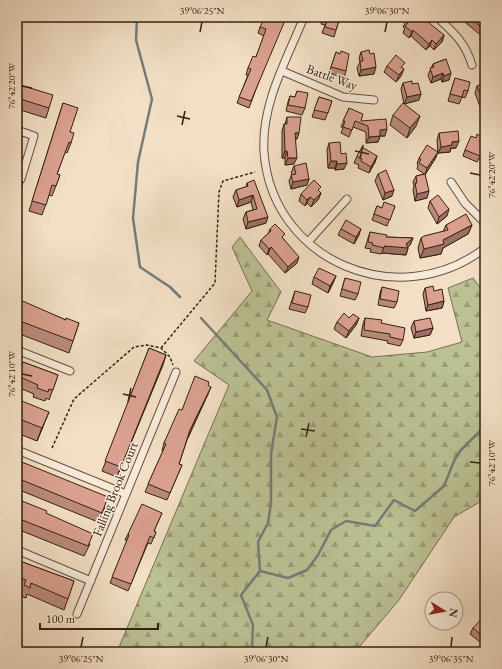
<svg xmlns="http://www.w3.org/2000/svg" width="502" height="669" viewBox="0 0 502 669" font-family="'EB Garamond',serif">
<defs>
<pattern id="forest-firs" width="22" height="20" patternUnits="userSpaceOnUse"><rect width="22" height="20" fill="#bbc194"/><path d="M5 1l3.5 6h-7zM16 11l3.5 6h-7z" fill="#999c77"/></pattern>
</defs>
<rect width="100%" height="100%" fill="#f2dfc5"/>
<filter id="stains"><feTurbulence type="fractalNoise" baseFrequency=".005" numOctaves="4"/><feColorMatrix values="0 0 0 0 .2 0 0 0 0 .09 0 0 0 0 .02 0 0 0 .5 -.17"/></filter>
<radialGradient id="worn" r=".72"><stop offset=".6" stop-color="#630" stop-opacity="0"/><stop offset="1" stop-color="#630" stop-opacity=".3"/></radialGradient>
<!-- forest -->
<path fill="url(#forest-firs)" stroke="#797052" d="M240,237L281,292L267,320L372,357L427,352L462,342L448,288L473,278L485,294V499L454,517L399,600L355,652H117L229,385L194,361L252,291L232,247Z"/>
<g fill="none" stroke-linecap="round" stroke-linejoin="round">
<!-- stream -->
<path stroke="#767c79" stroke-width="2.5" d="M137,17L136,40L152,99L138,162L133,218L140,267L170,287L180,297
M201,318L267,390L277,417L271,454V503L268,523L258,542L260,571L241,595L253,625L252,648L236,650L232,652
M260,571L288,578L307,570L318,555L331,530L346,521L375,526L394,500L415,511L444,486L454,461L460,451L485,426"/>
<defs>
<path id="minor" d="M304,17C287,59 261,104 264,152C272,262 399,314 485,248
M437,17C454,33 465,42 472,65
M282,71L343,97L374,100
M17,130L34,136L21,179L17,178
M451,182L465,203L485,223
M308,242L347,199
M17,350L70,371
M17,450L126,494
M17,550L91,581
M77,614L176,372"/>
</defs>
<!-- minor casing -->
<use href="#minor" stroke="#66503e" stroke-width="9"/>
<!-- path -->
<path stroke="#372011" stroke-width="1.5" stroke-dasharray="3 2" stroke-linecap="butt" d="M161,348L215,283L219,192L223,181L255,172
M52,448L74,399L134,347L147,345L161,348L170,357L173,365"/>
<!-- minor -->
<use href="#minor" stroke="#f7ead9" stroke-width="7"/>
<defs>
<path id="rail" d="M17,647L29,652"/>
</defs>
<!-- rail casing -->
<use href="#rail" stroke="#372011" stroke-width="4"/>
<!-- rail -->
<use href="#rail" stroke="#f7ead9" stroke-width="2.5" stroke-dasharray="8" stroke-linecap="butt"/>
</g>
<!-- wall -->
<path fill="#bb8a7c" stroke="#372011" d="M283,17L249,108L237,103L248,75H246L248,68L256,57L264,36L258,33L260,27L276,22Z
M323,17H340L334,37L322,33L325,25L321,24Z
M459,17H485V39Z
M406,21L444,35L442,42L434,50L430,46L426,50L411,36L409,38L403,33L405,28L403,27Z
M336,52L340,54L346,71L344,78L329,73Z
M361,52L370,54L374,74L359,76L357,68L360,62L359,58Z
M446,59L449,80L442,82L441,79L431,83L428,75L433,64Z
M387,66L403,68L401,76L396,82L384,72Z
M455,78L468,91L465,98L462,97L459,104L448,101Z
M403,83L419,100L404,104L401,89Z
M485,83V107L481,109L475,93L477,86Z
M17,84L49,108L46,118L17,109Z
M297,91L305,108L302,115L286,111L288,102L290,96L295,97Z
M319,97L332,101L325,120L312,117Z
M63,103L70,132L71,143L67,153L65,152L57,174L60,175L52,196L49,195L42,215L29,211Z
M349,108L361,121L385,136H380L378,142L366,143V132L353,127L349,137L341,133L343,128L341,127Z
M393,115L416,126L407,138L390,125Z
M287,117L297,139H295L294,164L285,165V158H282V131L284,124H285Z
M439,133L456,148H451L450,152L438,153L437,140Z
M329,143L341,154L344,169L335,170V168H328L327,150Z
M481,147V155L477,162L463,156L465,150Z
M438,152L435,159L425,174L427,198L415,201L413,190L414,186L413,182L416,176L424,174L417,169L418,165L417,164L419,158Z
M357,156H377L375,162L369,173L358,168L359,165L354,163Z
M294,166L309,179L307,185L291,189L289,181L292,174L291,173Z
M378,174L392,196L383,200L375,181Z
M17,181L19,197L17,203Z
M247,183L266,223L246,229L243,219L246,212L253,210L251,202L237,207L233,197L236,190L246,187Z
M485,184V199L480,193L482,186Z
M321,193L318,200L311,207L307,203L305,206L299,201L301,194Z
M430,201L447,216L437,224L428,208Z
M377,206L382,208L395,206L387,226L372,220Z
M446,225H472L468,234L443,248L441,254L420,258L418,248L421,238L443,232Z
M270,229L283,238L297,263L285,273L268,254L267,255L259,246L261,240L268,234Z
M341,229L359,235L354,244L338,235Z
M370,232L386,237L413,238L410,245L408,247V248L406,255L382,253L381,254L370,252L371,249L365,248Z
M336,276L333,283L328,293L312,284L314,277Z
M345,278L358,294L355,300L340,296Z
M382,287L397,302L394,308L378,305L380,293Z
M425,288L444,301L442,308L426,311L423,294Z
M295,291L308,307L305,313L289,309Z
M17,300L66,320L79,323L69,353L17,333Z
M349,318H359L356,325L346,338L334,329L337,322Z
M365,318L381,323L403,340L400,346L387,343L388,341L361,336L363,324Z
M414,321L433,328L430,335L414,338L411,328Z
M149,348L166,355L117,477L102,471Z
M23,362L58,375L49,400L46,398L45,401L33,397L34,394L17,387V378Z
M208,385V394L188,437L179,464L182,465L167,500L145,492L163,451H162L164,443L182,410Z
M17,399L44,424L37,441L17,433Z
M17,460L105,507L98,522L17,489Z
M17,499L46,513L90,544L84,556L17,529Z
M162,513L154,531L156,532L151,544L148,543L128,591L110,583L127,541L125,540L128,534Z
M17,560L74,581L64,610L27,594L26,598L20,596L22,591L17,589Z
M473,628L485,636L480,642L470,634Z"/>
<!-- shaded-wall -->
<path fill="#997165" stroke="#372011" d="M413,30L411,36L409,38Z
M444,35L442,42L434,50L436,44Z
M432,40L430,46L426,50L429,44Z
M376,67L374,74L359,76L361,70Z
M404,69L401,76L396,82L399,75Z
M443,73L441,79L431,83L433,77Z
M451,73L449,80L442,82L444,76Z
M421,94L419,100L404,104L407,97Z
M485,101V107L481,109L483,102Z
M420,116L416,126L407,138L410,128Z
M387,129L385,136H378L380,130Z
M295,133H299L297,139H293Z
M380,136L378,142L366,143L369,137Z
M459,141L456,148H451L450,152L438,153L441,147L452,142Z
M285,151H287L285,158H282Z
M438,152L435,159L425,175L427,168Z
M377,156L375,162L369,173L371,167Z
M288,158H297L294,164L285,165Z
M331,161H337L335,168H328Z
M347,163L344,169L335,170L337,164Z
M309,179L307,185L291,189L293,182Z
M394,190L392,196L383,200L385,193Z
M429,191L427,198L415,201L417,194Z
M321,193L318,200L311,207L314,200Z
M253,195L251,202L237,207L239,200Z
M310,197L307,203L305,206L307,200Z
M449,209L447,216L437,224L439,217Z
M268,217L266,223L246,229L248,222Z
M472,225L468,234L443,248L441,254L420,258L424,249L443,240Z
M361,229L359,235L354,244L356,237Z
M413,238L410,245L407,248H408L406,255L382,253L384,246L406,244Z
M271,247L268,254L267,255L269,249Z
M299,257L297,263L285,273L288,267Z
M336,276L333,283L328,293L330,286Z
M444,301L442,308L426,311L428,305Z
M359,318L356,325L346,338L349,331Z
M433,328L430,335L414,338L416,332Z
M166,355L163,365L117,477L121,467Z
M211,387L208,394L188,438L190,430Z
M49,412L44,424L37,441L42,428Z
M485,632V636L480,642L482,636Z"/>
<!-- building -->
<path fill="#daa190" stroke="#372011" d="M265,17L276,22L278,17H283L286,18L251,101L239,97L251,69L248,68L253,56L256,57L266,29L260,27Z
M324,17H340L336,30L325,27L327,19L324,18Z
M409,17H422L444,35L436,44L432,40L429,44L413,30L412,32L405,26L408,23L406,21Z
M469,17H485V30Z
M369,50L370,54L374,53L376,67L361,70L360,61H363L361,52Z
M341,51L349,54L346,71L331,67L336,52L340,54Z
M396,55L405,63L401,67L404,69L399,75L387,66Z
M446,59L451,73L444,76L443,73L433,77L430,68L434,67L433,64Z
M455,78L470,82L468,91L464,90L462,97L450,94Z
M412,81V84L418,83L421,94L407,97L403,83Z
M485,83V101L483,102L477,86Z
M17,84L53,95L49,108L17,98Z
M297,91L308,93L305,108L288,105L290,96L295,97Z
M319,97L332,101L328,113L314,110Z
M63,103L78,108L70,132L74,133L71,143L69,142L57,174L60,175L56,186L52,185L46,205L32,201Z
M403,103L420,116L410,128L393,115Z
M349,108L363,114L361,121L386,119L387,129L380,130V136L369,137L368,126L355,121L352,130L343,127L345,121H343Z
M287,117H301L299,133H295L297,158H288L287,151H285L284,124H287Z
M458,131L459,141L452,142V145L441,147L439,133Z
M477,134L484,138L480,147L483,148L480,156L465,150L471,136L476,138Z
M340,142L341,154L346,153L347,163L337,164V161H331L329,143Z
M427,145L438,152L427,168L419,163L421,159L419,158Z
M362,147L377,156L371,167L361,161L362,159L357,156Z
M306,163L309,179L293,182L291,175L296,174L294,166Z
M386,170L394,190L385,193L378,174Z
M425,174L429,191L417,194L415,183H417L416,176Z
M254,180L268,217L248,222L246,212L257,209L253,195L239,200L236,190L248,186L247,183Z
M314,180L321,187L318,190L321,193L314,200L310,197L307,200L301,194Z
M17,181L23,182L19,197H17Z
M485,184V189L482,186Z
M438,195L449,209L439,217L430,201Z
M384,202L395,206L390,220L374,214L377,206L382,208Z
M466,214L472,225L443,240L444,244L424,249L421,238L424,236L448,230L446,225Z
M346,220L361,229L356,237L341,229Z
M275,224L285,234L282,237L299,257L288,267L271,247L269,249L261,240L271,231L270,229Z
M370,232L387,235L386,237L413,238L406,244L408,248L384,246V248L372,245L373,243L368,242Z
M319,268L336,276L330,286L314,277Z
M345,278L361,282L358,294L342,289Z
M433,286L434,291L442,289L444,301L428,305L425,288Z
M382,287L399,291L397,302L380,299Z
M295,291L311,295L308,307L292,303Z
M18,299L66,320V318L79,323L73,341L17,320V300Z
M344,313L349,318L353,314L359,318L349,331L337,322Z
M365,318L382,320L381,323L405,328L403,340L390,337V334L364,330Z
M430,318L433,328L416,332L414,321Z
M149,348L166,355L121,467L105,461Z
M23,362L58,375L53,390L49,389L48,392L37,388L38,385L18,376Z
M195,376L209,382L208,385L211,387L190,430L179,464L182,465L170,493L148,484L166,444L164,443L179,409L182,410Z
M17,399L49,412L42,428L17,418Z
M17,460L108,497L102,513L17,478Z
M17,499L47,511L46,513L93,534L88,546L17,518Z
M142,504L162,513L154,531L156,532L154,538L150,536L131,584L112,577L129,535L128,534Z
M17,560L74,581L68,599L31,583L30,588L24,585L26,580L17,577Z
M485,615V632L482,636L473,628Z
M447,649L450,652H445Z"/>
<!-- ticks -->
<path fill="none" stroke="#372011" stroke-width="1.5" d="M200,32L202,22M385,32L387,22M22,86L32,88M177,116L190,119M182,125L185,111M355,151L369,154M360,159L363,145M470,173L480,175M22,374L32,376M123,394L136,397M128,402L131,388M301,429L315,431M306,437L309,423M470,462L480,463M81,647L83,637M266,647L268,637M451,647L452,637"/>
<g text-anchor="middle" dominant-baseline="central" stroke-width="3" stroke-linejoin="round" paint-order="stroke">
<!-- street labels -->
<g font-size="13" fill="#372011" stroke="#f7ead9">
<text transform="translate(332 77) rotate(20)">Battle Way</text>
<text transform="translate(115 489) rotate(-68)">Falling Brook Court</text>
</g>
</g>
<!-- margin -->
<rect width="502" height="669" fill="none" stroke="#f2dfc5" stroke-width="44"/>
<!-- north arrow -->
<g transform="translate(444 611) rotate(101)"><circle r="19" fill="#f7ead9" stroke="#aa9989"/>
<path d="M0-3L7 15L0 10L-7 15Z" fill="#8f2418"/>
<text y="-6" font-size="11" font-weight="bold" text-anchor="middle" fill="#372011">N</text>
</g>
<!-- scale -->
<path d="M40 623v6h118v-6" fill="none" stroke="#372011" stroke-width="2"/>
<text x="46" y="623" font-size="12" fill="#372011" stroke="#f7ead9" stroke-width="3" paint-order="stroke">100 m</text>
<rect x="22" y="22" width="458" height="625" fill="none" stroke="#372011" stroke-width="1.5"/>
<g font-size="10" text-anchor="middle" fill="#372011">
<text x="202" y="14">39°06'25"N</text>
<text x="387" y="14">39°06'30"N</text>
<text transform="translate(11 86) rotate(-90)" y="4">76°42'20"W</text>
<text transform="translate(491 175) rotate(-90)" y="4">76°42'20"W</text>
<text transform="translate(11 374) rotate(-90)" y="4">76°42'10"W</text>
<text transform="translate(491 463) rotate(-90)" y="4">76°42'10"W</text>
<text x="81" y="662">39°06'25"N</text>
<text x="266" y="662">39°06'30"N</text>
<text x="451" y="662">39°06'35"N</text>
</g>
<rect width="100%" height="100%" filter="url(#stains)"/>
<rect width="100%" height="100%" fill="url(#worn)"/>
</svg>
